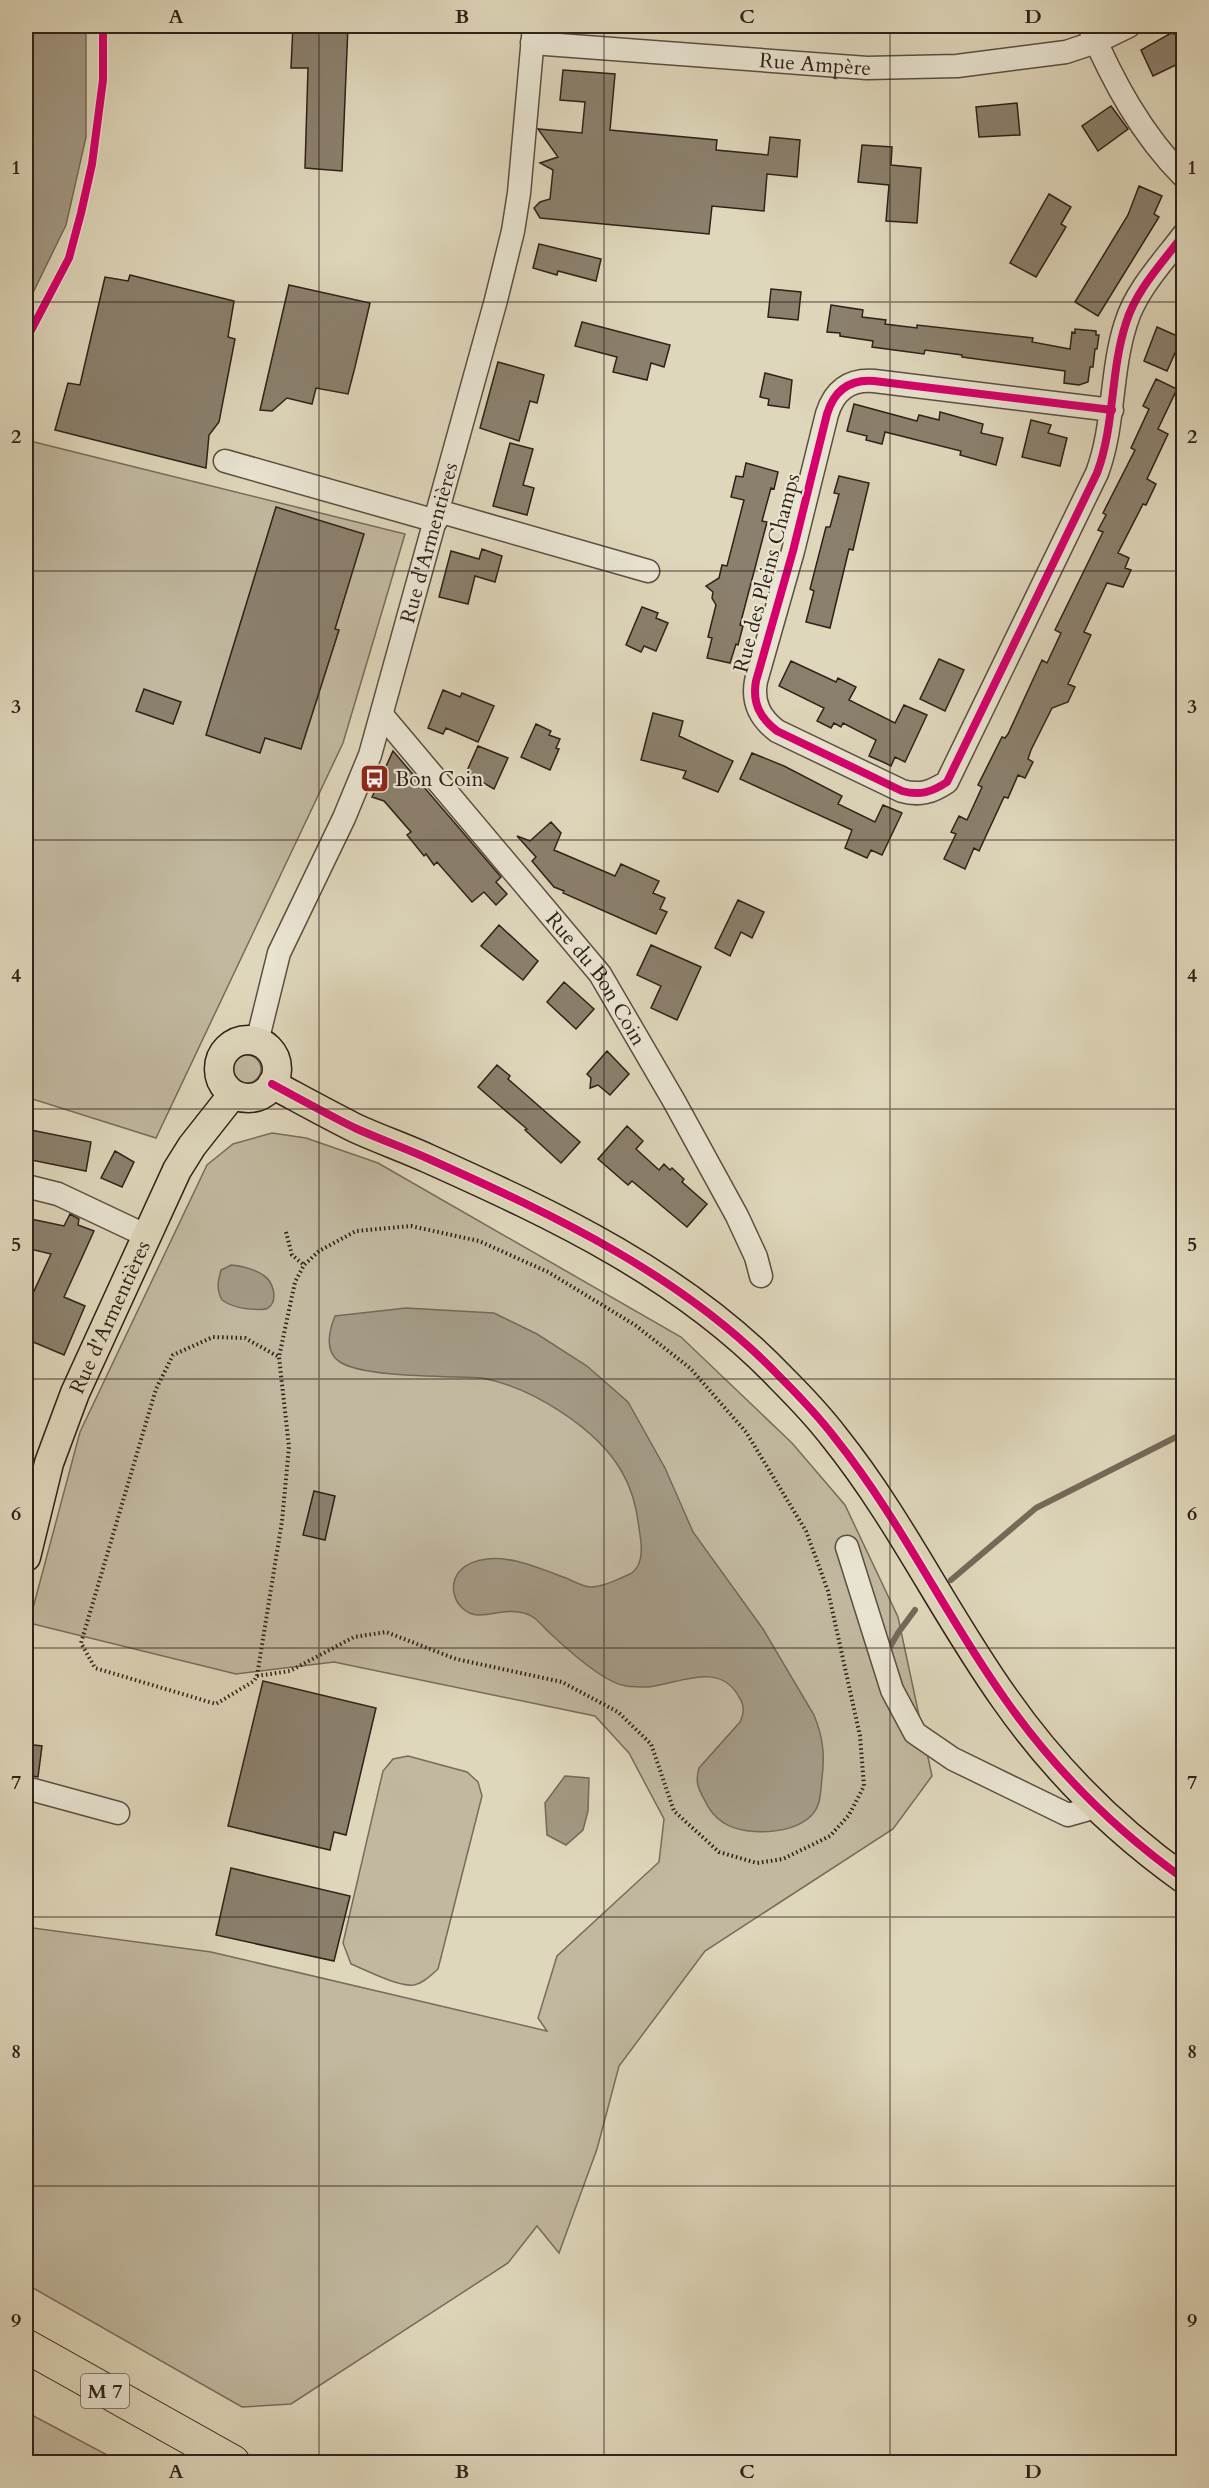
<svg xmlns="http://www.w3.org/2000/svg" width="1209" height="2488" viewBox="0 0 1209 2488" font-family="Cardo,serif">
<rect width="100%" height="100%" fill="#dfd7bb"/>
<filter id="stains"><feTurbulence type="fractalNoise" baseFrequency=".00333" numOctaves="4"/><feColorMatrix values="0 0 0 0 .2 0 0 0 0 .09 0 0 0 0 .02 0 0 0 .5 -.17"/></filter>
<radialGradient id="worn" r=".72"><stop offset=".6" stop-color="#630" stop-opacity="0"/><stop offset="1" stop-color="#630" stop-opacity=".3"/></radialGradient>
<!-- green -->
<path fill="#c1b89f" stroke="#786c5c" stroke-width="1.5" d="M26,440L405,534L343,743L156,1138L26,1097Z
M233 1069a14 14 0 1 1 28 0a14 14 0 1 1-28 0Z
M272,1133L306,1138L378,1163L681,1337L792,1443L845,1505L898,1617L932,1776L893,1829L705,1951L619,2066L597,2149L559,2253L537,2226L508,2263L291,2404L242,2407L26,2284V1927L211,1952L547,2031L538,2018L557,1956L659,1862L664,1819L629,1753L595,1716L334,1662L236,1674L29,1623L80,1432L207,1165L233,1144Z
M408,1756L467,1772L478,1782L482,1796L438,1969C431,1975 424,1983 414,1985C398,1987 366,1970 351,1964L343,1943L383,1771L393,1759Z
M26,2412L113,2458L100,2462H26Z"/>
<!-- water -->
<path fill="#a39984" stroke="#756959" stroke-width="1.5" d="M26,26H86V137L66,225L26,307Z
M231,1265C242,1266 254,1269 263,1275C273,1281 279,1300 268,1308C263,1311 255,1309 249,1309C239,1308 230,1306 222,1300C216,1289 218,1281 221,1270Z
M406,1308L494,1313L537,1334L587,1366L628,1402L665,1468L693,1532L763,1629L814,1715C823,1737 825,1755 822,1778C821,1786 821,1797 818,1805C808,1835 746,1838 724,1823C714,1817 708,1808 704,1799C698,1788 695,1781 699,1768L740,1722C744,1713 745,1706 739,1697C720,1661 680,1683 649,1687C642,1687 633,1687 626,1686C605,1683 568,1650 552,1635C542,1627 537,1616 524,1613C508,1609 496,1614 480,1615C451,1616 436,1565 487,1559C513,1556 541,1569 566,1578C573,1581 583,1587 591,1587C602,1587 612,1582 621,1578C625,1576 631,1574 633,1572C645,1562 641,1541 639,1528C637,1510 632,1489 622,1472C597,1428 531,1387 482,1378C450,1376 365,1378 340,1362C324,1352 329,1331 335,1316Z
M565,1776L589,1778L588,1811L583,1830L566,1845L547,1835L545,1803Z"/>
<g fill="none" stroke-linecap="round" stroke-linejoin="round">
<!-- stream -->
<path stroke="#756959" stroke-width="6" d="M951,1580L1036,1508L1184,1433
M887,1652L898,1633L915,1610"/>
</g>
<!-- building -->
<path fill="#8b806d" stroke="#2f2119" stroke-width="1.5" d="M293,26H348L342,171L305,168L308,68H291Z
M1184,29V61L1153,76L1141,50L1173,32L1174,34Z
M563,70L615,74L610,130L717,140L716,150L768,155L770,137L800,140L797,177L767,174L764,211L712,206L709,234L540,218L534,208L540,202L550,199L553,170L540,163L558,157L538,129L582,133L585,102L560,100Z
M1017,103L1020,135L979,137L976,107Z
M1111,106L1128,129L1098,151L1082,126Z
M862,145L892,147L891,165L921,168L917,223L886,221L889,185L858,182Z
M1139,186L1162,196L1154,214L1159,217L1098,316L1075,302L1128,215Z
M1049,194L1071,207L1061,224L1066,227L1036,277L1010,263Z
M539,244L601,259L596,281L558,271L557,275L533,268Z
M130,275L234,301L228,337L235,339L219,422L209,435L206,468L55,430L68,383L80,385L105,277L128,281Z
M289,285L370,303L355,367L348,394L316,388L312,404L287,398L272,411L260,410Z
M771,289L801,292L798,320L768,317Z
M831,305L863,310L862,317L886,320L885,324L917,328V325L1033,338L1032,342L1070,349L1072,332L1075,333V329L1096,331V335H1099L1097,349H1095L1093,367H1090L1088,382L1079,385L1064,383L1065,371L962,357V355L925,350L924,354L872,347L873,341L840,336V333L827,332Z
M582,322L670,345L664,367L651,363L647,380L613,372L617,357L575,346Z
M1157,327L1184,339V357L1175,353L1167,371L1144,361Z
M498,362L544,375L537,403L530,401L519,441L480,428Z
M765,373L792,380L789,408L768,405L769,399L760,397Z
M1156,379L1177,389L1158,429L1168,434L1147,479L1156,484L1146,505L1143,504L1118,553L1129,558L1125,568L1131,570L1123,587L1107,583L1084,632L1091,635L1068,684L1075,687L1068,702L1052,708L1031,750L1028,759L1033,762L1025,778L1018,775L1008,798L1004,797L979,851L974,848L965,869L944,859L956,834L951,832L959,816L967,820L982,787L978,785L1002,737L1005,738L1008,734L1042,660L1047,663L1061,633L1055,630L1103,532L1098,530L1106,515L1103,513L1135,450L1131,448L1149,409L1143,406Z
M854,404L917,421L919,415L939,420L940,412L983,424L981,433L1003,438L996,465L960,455L961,451L885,432L882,444L866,440L867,436L847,431Z
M1031,420L1051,425L1048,433L1067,438L1060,466L1022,457Z
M510,443L533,449L523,485L534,488L527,515L493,506Z
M746,463L778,472L774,489L771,488L762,521L767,522L740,625L743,626L738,645L736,644L730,663L707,658L712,638L708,637L716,605L712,598L713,592L706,586L719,578L722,565L727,566L744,500L731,497L736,476L743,477Z
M839,476L869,483L853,550L849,549L830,628L806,622L814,591L810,589L826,527H830L839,494L834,493Z
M276,507L364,534L335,629L339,630L301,749L265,738L260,753L206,735Z
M482,549L502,556L495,582L475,576L468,604L439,597L451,551L479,559Z
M642,607L658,613L656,618L668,623L656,651L644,646L641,652L626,645Z
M939,659L964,670L945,711L920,699Z
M791,661L836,682L838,678L856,687L849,700L895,723L904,705L927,715L905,762L895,757L891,766L883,762L869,756L876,740L843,723L841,727L834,723L831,728L817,721L824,708L779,686Z
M144,689L181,702L173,724L136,711Z
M443,690L460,697L462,693L494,706L478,742L446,728L443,734L428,728Z
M653,713L683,721L679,736L733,761L718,792L683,778L686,771L641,760Z
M536,724L551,731L549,735L560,739L556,748L559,749L550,770L521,757Z
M478,746L508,758L494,789L466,773Z
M393,751L501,877L496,882L507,894L496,905L484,892L472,902L437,862L434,865L426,854L424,856L407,835L411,832L384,801L372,797Z
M752,753L784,766L842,796L838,804L875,822L883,805L902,813L882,855L871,850L867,858L845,848L852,830L740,779Z
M551,822L561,833L554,850L615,876L621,864L659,881L653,893L665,898L660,909L667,912L656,934L563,893L564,891L554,887L532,861L536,857L517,836L530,841Z
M738,900L764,912L752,938L741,932L730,956L715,948Z
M499,925L538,961L523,980L481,946Z
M651,945L701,967L677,1020L651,1008L661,986L637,975Z
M564,982L594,1009L576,1029L547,1002Z
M607,1051L629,1074L610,1095L598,1085L590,1088L591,1078L587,1074Z
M497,1065L510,1076L508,1079L580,1142L561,1163L525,1130L527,1129L478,1087Z
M627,1126L643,1141L636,1149L659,1170L664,1164L670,1170L672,1168L684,1179L682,1182L707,1204L687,1227L632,1181L628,1185L598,1159Z
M26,1129L91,1142L86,1171L26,1159Z
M115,1151L134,1162L122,1187L101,1178Z
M70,1214L79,1219L78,1225L94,1231L64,1297L85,1306L64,1355L26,1339V1289L34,1291L51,1254L26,1248V1218L64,1226Z
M314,1491L335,1496L325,1540L303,1535Z
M263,1681L376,1708L346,1835L334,1832L330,1850L228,1826Z
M26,1744L42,1746L38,1777L26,1775Z
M231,1868L350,1896L334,1961L216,1935Z"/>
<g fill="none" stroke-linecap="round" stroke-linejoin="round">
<defs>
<g id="minor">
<path d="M1089,26C1113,81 1141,134 1184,177"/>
<path id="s1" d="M532,43L867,68L957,66L1066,52L1096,42L1129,26"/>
<path d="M1112,410L874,381C849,379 834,391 827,414L793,551L756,681C752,703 760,718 777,731L902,791C920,796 932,792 947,782L1097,473C1115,425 1110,372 1126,323C1136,290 1163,262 1184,234"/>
<path d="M225,461L436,521"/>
<path d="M438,511L648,571"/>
<path id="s2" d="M382,715L600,974L674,1101L737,1216L756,1257L761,1276"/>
<path id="s3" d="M257,1042L279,953L344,818L370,755L496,300L513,231L519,193L534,26"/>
<path d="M26,1186L58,1194L147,1236"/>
<path d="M847,1547L892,1690L915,1733L953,1759L1068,1815L1096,1807"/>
<path d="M26,1788L118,1813"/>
</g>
<g id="major">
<circle cx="248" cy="1069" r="29"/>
<path d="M272,1084C300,1099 327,1114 355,1128C379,1139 405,1148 429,1159C556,1216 684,1276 781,1378C800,1397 819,1417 835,1438C900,1519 945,1615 1005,1699C1054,1769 1114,1829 1184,1879"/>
<path id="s4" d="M26,1557L49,1463L75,1393L177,1170L192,1146L233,1094"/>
</g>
<path id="highway" d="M26,2346L233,2462"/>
</defs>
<!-- minor casing -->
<use href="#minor" stroke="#5b4e42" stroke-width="25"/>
<!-- major casing -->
<use href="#major" stroke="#2f2119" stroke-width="31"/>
<!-- highway casing -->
<use href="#highway" stroke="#2f2119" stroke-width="35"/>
<!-- path -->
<path stroke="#2f2119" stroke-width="4" stroke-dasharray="1.5 3" stroke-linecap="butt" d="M286,1232L292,1255L304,1265
M257,1676L290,1671L354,1637L386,1632L456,1659L562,1682L618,1712L651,1744L674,1811L719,1852L757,1863L783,1859L830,1836L849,1815L864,1786L860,1736L828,1591L806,1531L746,1432L690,1368L635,1325L548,1272L479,1241L411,1226L356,1231L319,1251L304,1265L295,1282L279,1357L289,1447L282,1521L257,1676L254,1681L216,1704L95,1668L81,1643L156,1389L173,1355L213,1337L245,1338L279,1357"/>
<!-- minor -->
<use href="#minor" stroke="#eae5d3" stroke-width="22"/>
<!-- major -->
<use href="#major" stroke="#dfd7bb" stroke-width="28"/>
<!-- highway -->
<use href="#highway" stroke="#dfd7bb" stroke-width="33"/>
<defs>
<path id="cycleway" d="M26,340L69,258L81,213L92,164L103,80V26
M1112,410L874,381C849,379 834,391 827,414L793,551L756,681C752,703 760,718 777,731L902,791C920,796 932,792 947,782L1097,473C1115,425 1110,372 1126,323C1136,290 1163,262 1184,234
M272,1084C300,1099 327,1114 355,1128C379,1139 405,1148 429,1159C556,1216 684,1276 781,1378C800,1397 819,1417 835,1438C900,1519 945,1615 1005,1699C1054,1769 1114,1829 1184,1879"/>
</defs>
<!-- cycleway casing -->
<use href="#cycleway" stroke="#eae5d3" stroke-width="11"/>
<!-- cycleway -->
<use href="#cycleway" stroke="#d6006c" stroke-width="8"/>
</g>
<!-- grid -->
<path fill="none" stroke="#2f2119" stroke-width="1.5" stroke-opacity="0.55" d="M319,26V2462M604,26V2462M890,26V2462M26,302H1184M26,571H1184M26,840H1184M26,1109H1184M26,1379H1184M26,1648H1184M26,1917H1184M26,2186H1184"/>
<!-- icons -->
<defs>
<symbol id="bus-square" viewBox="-11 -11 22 22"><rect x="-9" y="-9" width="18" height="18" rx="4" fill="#8f2418" stroke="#eae5d3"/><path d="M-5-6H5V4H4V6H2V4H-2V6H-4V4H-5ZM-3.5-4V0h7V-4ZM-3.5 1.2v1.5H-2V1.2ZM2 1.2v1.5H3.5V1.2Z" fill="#fff"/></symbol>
</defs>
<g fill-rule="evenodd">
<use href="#bus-square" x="358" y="762" width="33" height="33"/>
</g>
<g text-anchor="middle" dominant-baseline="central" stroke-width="4.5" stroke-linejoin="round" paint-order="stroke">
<!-- shield labels -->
<rect fill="#eae5d3" stroke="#675c51" stroke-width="1.5" x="81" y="2374" width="48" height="34" rx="4.5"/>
<g font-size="20" font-weight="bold" fill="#2f2119">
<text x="105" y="2391">M 7</text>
</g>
<!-- street labels -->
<g font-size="21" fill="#2f2119" stroke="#eae5d3">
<text stroke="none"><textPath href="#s1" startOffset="284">Rue Ampère</textPath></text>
<text stroke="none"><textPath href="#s3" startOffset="530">Rue d'Armentières</textPath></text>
<text transform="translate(767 573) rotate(-75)">Rue des Pleins Champs</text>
<text stroke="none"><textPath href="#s2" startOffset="340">Rue du Bon Coin</textPath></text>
<text stroke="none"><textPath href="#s4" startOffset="255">Rue d'Armentières</textPath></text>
</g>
<!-- poi labels -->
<g font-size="21" fill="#2f2119" stroke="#eae5d3" text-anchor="start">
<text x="395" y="779">Bon Coin</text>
</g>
</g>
<!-- margin -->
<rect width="1209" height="2488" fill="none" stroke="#dfd7bb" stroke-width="66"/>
<rect x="33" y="33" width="1143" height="2422" fill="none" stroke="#2f2119" stroke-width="2"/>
<g font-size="20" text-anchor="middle" font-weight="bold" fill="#2f2119">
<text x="176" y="23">A</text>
<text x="462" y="23">B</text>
<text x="747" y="23">C</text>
<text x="1033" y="23">D</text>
<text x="16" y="174">1</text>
<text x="1192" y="174">1</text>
<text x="16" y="443">2</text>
<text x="1192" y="443">2</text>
<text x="16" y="713">3</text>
<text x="1192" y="713">3</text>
<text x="16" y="982">4</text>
<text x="1192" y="982">4</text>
<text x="16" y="1251">5</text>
<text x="1192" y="1251">5</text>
<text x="16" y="1520">6</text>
<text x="1192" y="1520">6</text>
<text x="16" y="1789">7</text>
<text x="1192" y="1789">7</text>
<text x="16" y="2058">8</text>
<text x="1192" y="2058">8</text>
<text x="16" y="2327">9</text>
<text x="1192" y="2327">9</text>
<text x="176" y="2478">A</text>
<text x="462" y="2478">B</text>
<text x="747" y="2478">C</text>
<text x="1033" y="2478">D</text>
</g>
<rect width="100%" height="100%" filter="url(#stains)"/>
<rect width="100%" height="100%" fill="url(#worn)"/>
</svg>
